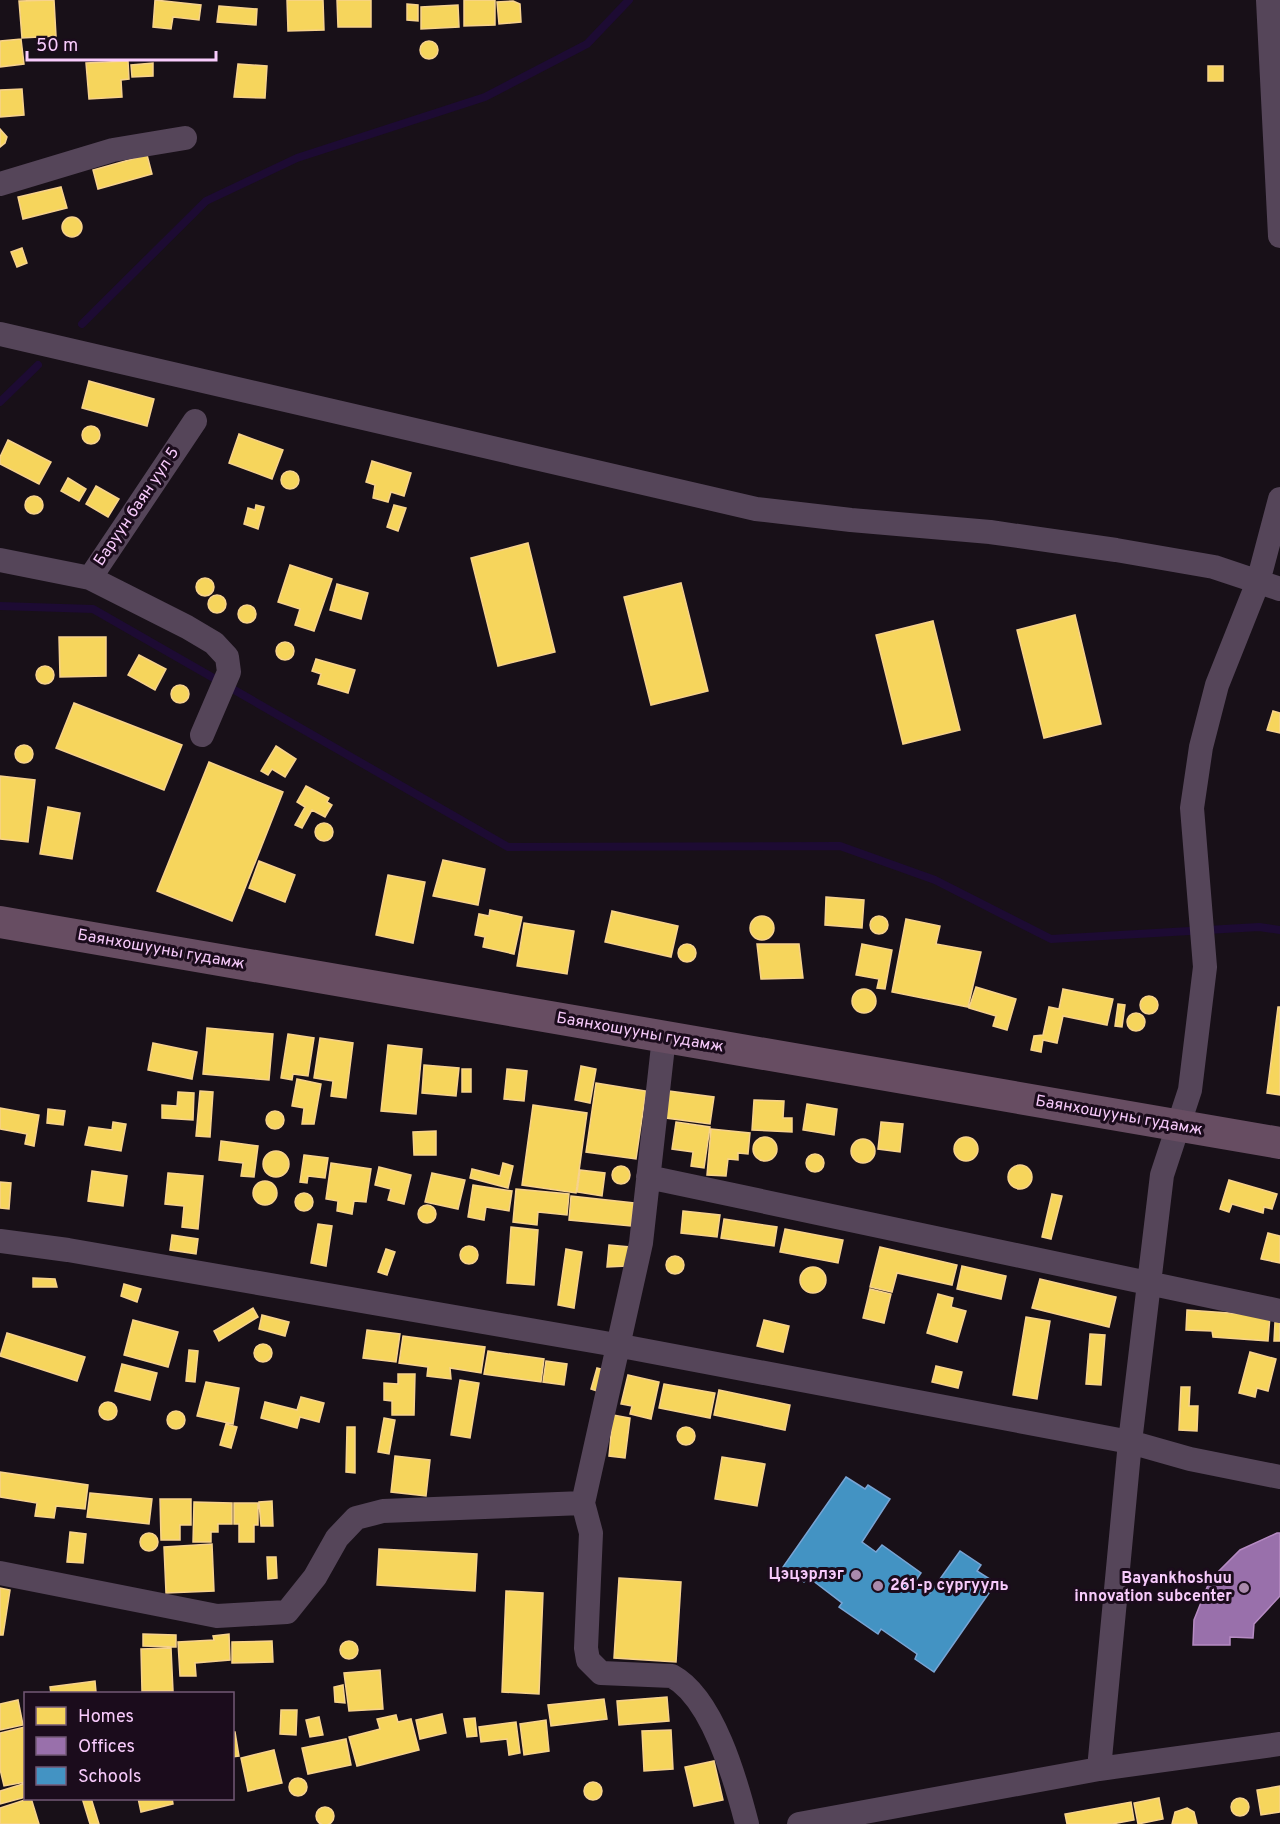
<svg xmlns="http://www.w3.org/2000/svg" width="1280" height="1824" viewBox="0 0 1280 1824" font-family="Overpass,sans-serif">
<rect width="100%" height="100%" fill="#181018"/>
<!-- homes -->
<path fill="#f6d55c" stroke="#f7d28c" stroke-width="1.5" d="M54,0L56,36L22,38L19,1Z
M155,0L201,5L199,20L173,17L171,29L153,27Z
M287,0H323L324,30L288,31Z
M337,0H371V27H338Z
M464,0H495V25L464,26Z
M513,1L520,4L521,22L499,24L497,2Z
M407,4L418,5V21L407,20Z
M458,5L459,27L421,29V7Z
M219,6L257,9L256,25L217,22Z
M21,39L24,64L0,67V41Z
M420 50a9 9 0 1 1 18 0a9 9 0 1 1-18 0Z
M128,61L129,79L121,80L122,97L89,99L86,63Z
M153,63V76L132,77L131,65Z
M238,64L267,66L265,98L234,97Z
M1208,66H1223V81H1208Z
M22,89L24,115L0,117V90Z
M0,129L7,137L5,143L0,147Z
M147,155L152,174L98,189L93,170Z
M61,187L67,208L23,219L18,197Z
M62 227a10 10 0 1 1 20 0a10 10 0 1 1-20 0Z
M22,248L27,263L17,267L11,252Z
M89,381L154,399L147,426L82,408Z
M82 435a9 9 0 1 1 18 0a9 9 0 1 1-18 0Z
M239,434L283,450L272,479L229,463Z
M8,440L51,462L39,484L0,464V457Z
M372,461L411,473L404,496L391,492L388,502L373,498L375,485L366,482Z
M281 480a9 9 0 1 1 18 0a9 9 0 1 1-18 0Z
M68,478L86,489L79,501L61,491Z
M96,486L119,499L108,517L86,504Z
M25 505a9 9 0 1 1 18 0a9 9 0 1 1-18 0Z
M256,505L264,507L258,529L244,524L248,508L255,510Z
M394,505L406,508L398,531L387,527Z
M528,543L555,652L498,666L471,558Z
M290,565L332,579L314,631L295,625L300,609L278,602Z
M196 587a9 9 0 1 1 18 0a9 9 0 1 1-18 0Z
M681,583L708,691L651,705L624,597Z
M337,584L368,593L361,619L330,610Z
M208 604a9 9 0 1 1 18 0a9 9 0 1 1-18 0Z
M238 614a9 9 0 1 1 18 0a9 9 0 1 1-18 0Z
M1075,615L1101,724L1044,738L1017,630Z
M933,621L960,730L903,744L876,635Z
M59,637H106V676L60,677Z
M276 651a9 9 0 1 1 18 0a9 9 0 1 1-18 0Z
M139,655L166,669L155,690L128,675Z
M316,659L355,670L348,693L318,684L321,674L312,671Z
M36 675a9 9 0 1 1 18 0a9 9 0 1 1-18 0Z
M171 694a9 9 0 1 1 18 0a9 9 0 1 1-18 0Z
M74,703L182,745L164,790L56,748Z
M1273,711L1280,713V733L1267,730Z
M15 754a9 9 0 1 1 18 0a9 9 0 1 1-18 0Z
M276,746L296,759L285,777L272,769L268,775L261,771Z
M209,762L283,792L232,921L157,891Z
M0,776L35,780L28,842L0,839Z
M306,786L329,798L327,802L332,805L325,817L312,810L302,828L295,825L305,807L297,802Z
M48,807L80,813L72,859L40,854Z
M315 832a9 9 0 1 1 18 0a9 9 0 1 1-18 0Z
M443,860L485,869L478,905L433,896Z
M259,861L295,875L285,902L249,888Z
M388,875L425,882L413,943L376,935Z
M826,897L864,900L862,928L825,925Z
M490,910L522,917L514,954L483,947L485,937L475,935L479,914L489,916Z
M612,911L678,926L671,957L605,942Z
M870 925a9 9 0 1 1 18 0a9 9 0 1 1-18 0Z
M750 928a12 12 0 1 1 24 0a12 12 0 1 1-24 0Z
M906,919L940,926L936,944L981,952L968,1007L892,992Z
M524,923L574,931L567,974L517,966Z
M678 953a9 9 0 1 1 18 0a9 9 0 1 1-18 0Z
M757,944H799L803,978L761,979Z
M862,944L892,950L885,989L877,988L879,979L856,975Z
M976,987L1016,999L1007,1030L993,1026L996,1016L969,1008Z
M1063,989L1113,999L1107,1025L1063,1016L1057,1043L1043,1040L1041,1052L1031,1050L1034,1036L1043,1035L1049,1007L1059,1009Z
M852 1001a12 12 0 1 1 24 0a12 12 0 1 1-24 0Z
M1140 1005a9 9 0 1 1 18 0a9 9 0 1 1-18 0Z
M1118,1004L1125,1005L1122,1027L1115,1026Z
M1278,1007H1280V1095L1267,1093Z
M1127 1022a9 9 0 1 1 18 0a9 9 0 1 1-18 0Z
M207,1028L273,1034L269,1080L203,1074Z
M288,1034L314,1038L308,1076L293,1074L292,1080L281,1078Z
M320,1038L353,1043L346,1098L331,1096L333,1081L314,1078Z
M153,1043L197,1052L192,1079L148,1070Z
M388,1045L422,1049L416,1114L381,1111Z
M424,1065L459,1068L456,1096L422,1093Z
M581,1066L596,1069L590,1103L575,1100Z
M462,1069H471V1092H462Z
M507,1069L527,1071L524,1101L504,1099Z
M297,1079L321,1084L314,1124H302L304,1108L292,1106Z
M596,1083L646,1091L636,1159L586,1152Z
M200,1091L213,1092L210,1137L196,1136Z
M669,1091L714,1097L710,1124L666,1118Z
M178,1092L194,1093L193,1120L162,1118V1105L177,1106Z
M754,1100L784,1101L783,1118H792V1132L752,1130Z
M807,1104L837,1109L834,1135L803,1130Z
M533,1105L587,1113L576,1193L522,1185Z
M0,1108L39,1115L34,1146L25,1144L27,1134L0,1129Z
M48,1109L65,1111L63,1125L47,1123Z
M266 1120a9 9 0 1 1 18 0a9 9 0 1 1-18 0Z
M113,1122L126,1124L121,1151L85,1145L89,1127L112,1130Z
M676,1122L710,1127L704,1168L691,1166L693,1152L672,1149Z
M881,1122L903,1124L900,1152L878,1149Z
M711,1129L750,1133L748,1154L738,1153V1160L728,1159L726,1176L707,1175Z
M436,1131V1155H414L413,1132Z
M753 1149a12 12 0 1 1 24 0a12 12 0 1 1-24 0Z
M954 1149a12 12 0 1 1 24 0a12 12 0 1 1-24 0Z
M851 1151a12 12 0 1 1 24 0a12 12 0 1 1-24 0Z
M221,1141L258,1146L254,1177L241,1176L243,1163L219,1160Z
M263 1164a13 13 0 1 1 26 0a13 13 0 1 1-26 0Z
M806 1163a9 9 0 1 1 18 0a9 9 0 1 1-18 0Z
M304,1155L328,1158L325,1178L308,1176L307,1183L300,1182Z
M331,1163L371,1169L366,1202L354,1201L352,1214L337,1211L338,1201L326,1199Z
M503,1163L513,1166L508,1188L470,1178L472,1169L500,1176Z
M1008 1177a12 12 0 1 1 24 0a12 12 0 1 1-24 0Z
M612 1175a9 9 0 1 1 18 0a9 9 0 1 1-18 0Z
M379,1167L411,1175L404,1204L388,1200L391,1189L375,1185Z
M580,1170L605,1173L602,1196L577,1192Z
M92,1171L127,1176L123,1206L88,1201Z
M168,1173L203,1176L198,1229L182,1227L184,1206L165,1204Z
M432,1173L465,1180L458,1209L425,1202Z
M1229,1180L1277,1194L1272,1209L1264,1207L1263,1213L1232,1204L1229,1212L1220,1209Z
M253 1193a12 12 0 1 1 24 0a12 12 0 1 1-24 0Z
M0,1182L11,1183L9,1209L0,1208Z
M473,1185L512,1191L509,1211L486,1207L484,1220L468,1217Z
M516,1189L569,1194L567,1215L538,1212L537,1225L513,1222Z
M295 1202a9 9 0 1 1 18 0a9 9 0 1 1-18 0Z
M1052,1194L1062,1196L1051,1239L1042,1237Z
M571,1196L634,1203L631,1226L569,1220Z
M418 1214a9 9 0 1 1 18 0a9 9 0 1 1-18 0Z
M683,1211L720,1215L717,1237L681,1233Z
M724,1219L777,1227L774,1246L721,1238Z
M318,1224L332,1226L326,1266L311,1263Z
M511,1227L538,1230L534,1285L507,1283Z
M785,1229L843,1240L838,1263L780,1252Z
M1268,1233L1280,1236V1263L1261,1259Z
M172,1235L198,1239L196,1254L170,1250Z
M609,1245L630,1247L627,1266L607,1267Z
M460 1255a9 9 0 1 1 18 0a9 9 0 1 1-18 0Z
M880,1247L957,1265L952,1285L897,1273L892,1292L870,1287Z
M386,1249L395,1252L387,1275L378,1272Z
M566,1249L582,1252L574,1308L558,1305Z
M666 1265a9 9 0 1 1 18 0a9 9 0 1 1-18 0Z
M962,1266L1006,1276L1001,1299L957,1289Z
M800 1280a13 13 0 1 1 26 0a13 13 0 1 1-26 0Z
M33,1278L55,1279L57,1287H33Z
M1040,1279L1116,1297L1109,1327L1032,1308Z
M124,1284L141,1289L137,1302L121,1296Z
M870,1289L891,1294L884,1323L863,1318Z
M938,1294L953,1298L951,1307L966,1311L957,1342L927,1333Z
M253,1308L258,1317L219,1341L214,1331Z
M1187,1310L1270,1316L1268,1341L1213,1337L1212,1331L1186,1330Z
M262,1315L289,1322L285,1336L259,1329Z
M1026,1317L1050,1321L1037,1399L1013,1395Z
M133,1320L178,1332L168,1367L124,1355Z
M764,1320L789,1326L783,1352L757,1346Z
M1275,1322H1280V1341H1274Z
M367,1330L400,1334L396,1362L363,1358Z
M7,1333L85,1357L77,1381L0,1356Z
M1090,1334L1105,1335L1101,1385L1086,1384Z
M403,1336L485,1347L481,1373L450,1368L451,1379L427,1376L428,1367L399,1363Z
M254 1353a9 9 0 1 1 18 0a9 9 0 1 1-18 0Z
M189,1350L198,1351L195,1382L186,1381Z
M488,1351L544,1359L541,1382L484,1374Z
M1250,1352L1276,1359L1268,1391L1257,1388L1255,1397L1239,1393Z
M546,1361L567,1364L564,1385L543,1382Z
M122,1364L157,1373L150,1400L115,1391Z
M936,1366L962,1372L958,1388L932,1382Z
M597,1368L605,1370L600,1392L591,1389Z
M398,1374H415L414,1415H392V1401L384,1400V1383L398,1384Z
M628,1375L659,1382L651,1419L630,1414L632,1406L621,1404Z
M460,1380L479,1383L470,1438L451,1435Z
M206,1382L239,1388L233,1424L197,1416Z
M664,1384L715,1393L710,1418L659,1408Z
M1181,1387H1190L1189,1406H1198L1197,1431L1179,1430Z
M719,1390L790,1405L785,1430L714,1415Z
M301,1397L324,1403L319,1422L300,1417L297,1428L261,1418L265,1402L297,1410Z
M99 1411a9 9 0 1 1 18 0a9 9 0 1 1-18 0Z
M167 1420a9 9 0 1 1 18 0a9 9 0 1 1-18 0Z
M613,1415L630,1418L625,1458L609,1456Z
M384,1418L395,1420L389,1454L378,1452Z
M226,1424L237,1427L231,1448L220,1445Z
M677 1436a9 9 0 1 1 18 0a9 9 0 1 1-18 0Z
M347,1427H355V1473L346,1472Z
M395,1456L430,1460L426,1496L391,1492Z
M722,1457L765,1464L757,1506L715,1499Z
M0,1472L88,1485L85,1509L56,1506L54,1518L35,1516L37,1503L0,1497Z
M90,1493L152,1499L149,1524L87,1517Z
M160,1499H191V1525H180V1540H161Z
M272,1501L273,1526H261L259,1502Z
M194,1502L232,1503V1524H218V1532H211V1542H193Z
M234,1503H258V1525H254V1542H239V1524H234Z
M70,1532L86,1534L83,1563L67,1562Z
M140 1542a9 9 0 1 1 18 0a9 9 0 1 1-18 0Z
M212,1544L214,1591L166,1593L164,1547Z
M379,1549L477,1554L475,1591L377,1585Z
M267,1557H276L277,1578L268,1579Z
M619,1578L681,1582L676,1662L614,1658Z
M0,1588L10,1590L3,1635H0Z
M506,1591L543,1593L539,1694L502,1692Z
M143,1634L176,1635V1647L143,1646Z
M229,1634L230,1660L195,1663L196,1676H180L178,1642L214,1640L213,1636Z
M340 1650a9 9 0 1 1 18 0a9 9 0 1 1-18 0Z
M272,1641L273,1662L232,1663V1642Z
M171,1648L173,1691H142L141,1649Z
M380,1670L383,1709L349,1711L344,1673Z
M95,1681L96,1692L51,1694L50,1687Z
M343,1685L345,1703L335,1702L334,1687Z
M667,1697L669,1721L619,1725L617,1701Z
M604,1699L607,1719L551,1726L548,1705Z
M18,1700L23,1725L0,1730V1704Z
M281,1710H297L296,1735L280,1734Z
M442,1714L446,1733L420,1739L416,1720Z
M396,1715L398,1722L411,1719L419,1750L357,1766L349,1737L380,1729L377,1719Z
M319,1717L323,1735L310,1737L306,1720Z
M475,1718L477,1736L467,1737L464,1719Z
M546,1720L549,1751L524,1755L520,1724Z
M516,1722L520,1753L509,1755L507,1739L481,1742L479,1727Z
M25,1727L26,1782L4,1786L0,1769V1733Z
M671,1730L673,1769L644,1771L642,1731Z
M232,1732H235L239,1756L232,1757Z
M346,1739L351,1765L308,1774L302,1748Z
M274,1750L282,1783L248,1791L241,1758Z
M714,1761L723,1800L694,1806L685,1767Z
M289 1787a9 9 0 1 1 18 0a9 9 0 1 1-18 0Z
M584 1791a9 9 0 1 1 18 0a9 9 0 1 1-18 0Z
M26,1783V1797L0,1804V1791Z
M1280,1786V1812L1261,1815L1257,1790Z
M1231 1807a9 9 0 1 1 18 0a9 9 0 1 1-18 0Z
M31,1798L39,1824H0V1808Z
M82,1798H91L99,1824H90Z
M138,1798H172L173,1804L141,1812Z
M1159,1798L1163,1819L1138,1824L1134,1803Z
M1131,1802L1134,1820L1112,1824H1067L1065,1814Z
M316 1816a9 9 0 1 1 18 0a9 9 0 1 1-18 0Z
M1187,1808L1194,1812L1197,1824H1172L1175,1812Z"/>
<!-- offices -->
<path fill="#9970ab" stroke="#b68bc3" stroke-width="1.5" d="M1277,1533H1280V1596L1254,1624L1253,1638L1230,1637V1645H1193L1194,1620L1210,1580L1240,1550Z"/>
<!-- schools -->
<path fill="#4393c3" stroke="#79a4d4" stroke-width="1.5" d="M846,1477L865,1489L868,1485L890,1499L862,1542L876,1552L882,1545L921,1573L914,1583L930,1593L960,1551L981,1565L977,1571L996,1583L934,1672L915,1659L917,1654L881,1629L878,1634L839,1607L842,1603L808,1577L804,1582L783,1567Z"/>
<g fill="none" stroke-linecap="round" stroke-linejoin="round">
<!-- stream -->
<path stroke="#1d0b33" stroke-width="8" d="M82,324L206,201L297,158L485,97L587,44L629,0
M0,402L38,365
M0,606L93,609L508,847L840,846L935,880L1051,939L1259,927L1280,930"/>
<!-- minor -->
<path stroke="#554559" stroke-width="24" d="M1268,0L1280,236
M0,184L113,150L185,138
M0,334L756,509L851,520L990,532L1116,550L1214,567L1280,589
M0,560L90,578L195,421
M90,578L187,627L214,643L227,657L229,672L202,735
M664,1037L641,1243L583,1503L591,1533L586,1648L588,1660L601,1673L672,1676C713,1698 736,1781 747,1824
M648,1177L1280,1311
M0,1241L68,1250L616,1345L1130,1442L1190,1459L1280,1477
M0,1573L217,1616L287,1612L315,1577L337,1538L356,1518L383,1511L583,1503
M1099,1769L1130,1442L1162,1175L1190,1090L1205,967L1192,808L1201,747L1217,685L1258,582L1280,499
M799,1824L1099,1769L1280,1744"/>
<!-- major -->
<path stroke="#674d62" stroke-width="32" d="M0,922L1280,1143"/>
</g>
<!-- markers -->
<g fill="#aa8aac" stroke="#1b0c1c" stroke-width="2">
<circle cx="856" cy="1575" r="6"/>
<circle cx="878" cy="1586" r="6"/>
<circle cx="1244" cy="1588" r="6"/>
</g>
<g text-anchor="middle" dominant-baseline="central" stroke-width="6" stroke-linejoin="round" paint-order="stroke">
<!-- street labels -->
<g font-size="16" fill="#f8cbfc" stroke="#1b0c1c">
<text transform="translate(137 507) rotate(-56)">Баруун баян уул 5</text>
<text transform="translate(161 950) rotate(10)">Баянхошууны гудамж</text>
<text transform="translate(640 1033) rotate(10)">Баянхошууны гудамж</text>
<text transform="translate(1119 1116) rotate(10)">Баянхошууны гудамж</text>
</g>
<!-- poi labels -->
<g font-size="16" font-weight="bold" fill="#f8cbfc" stroke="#1b0c1c" text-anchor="end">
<text x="844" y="1575">Цэцэрлэг</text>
<text x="1232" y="1579">Bayankhoshuu<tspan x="1232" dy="18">innovation subcenter</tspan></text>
<text x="890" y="1586" text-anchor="start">261-р сургууль</text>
</g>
</g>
<!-- legend -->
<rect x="24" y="1692" width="210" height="108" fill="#1b0c1c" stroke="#735876" stroke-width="1.5"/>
<rect x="36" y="1707" width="30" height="18" fill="#f6d55c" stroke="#735876" stroke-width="1.5"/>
<text x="78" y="1722" font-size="18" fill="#f8cbfc">Homes</text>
<rect x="36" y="1737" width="30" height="18" fill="#9970ab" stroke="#735876" stroke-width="1.5"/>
<text x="78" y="1752" font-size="18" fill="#f8cbfc">Offices</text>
<rect x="36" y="1767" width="30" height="18" fill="#4393c3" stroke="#735876" stroke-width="1.5"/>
<text x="78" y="1782" font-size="18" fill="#f8cbfc">Schools</text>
<!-- scale -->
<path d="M27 51v9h189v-9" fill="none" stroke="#f8cbfc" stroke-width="3"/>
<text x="36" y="51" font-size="18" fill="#f8cbfc" stroke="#1b0c1c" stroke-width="4.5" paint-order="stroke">50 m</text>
</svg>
